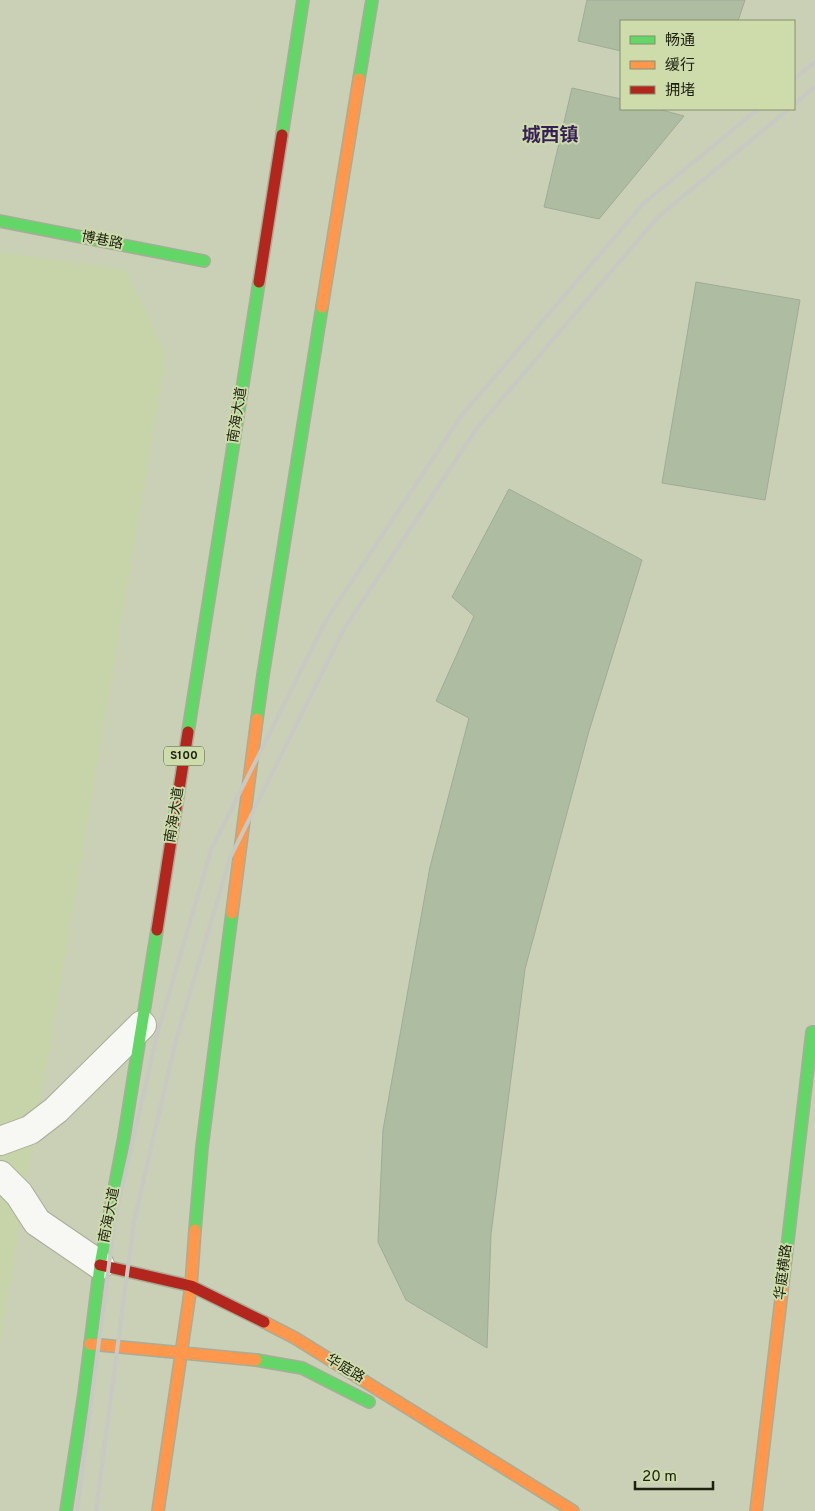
<svg xmlns="http://www.w3.org/2000/svg" width="815" height="1511" viewBox="0 0 815 1511" font-family="Overpass,'Noto Sans SC',sans-serif">
<rect width="100%" height="100%" fill="#c9d0b6"/>
<!-- built -->
<path fill="#c7d3a8" d="M0,252L126,270L166,355L0,1342Z"/>
<!-- building -->
<path fill="#aebda2" stroke="#a1aa97" d="M587,0H745L738,21H621V51L578,41Z
M572,88L621,99V109H658L684,116L599,219L544,207Z
M696,282L800,300L765,500L662,483Z
M509,489L642,560L589,731L525,969L491,1234L487,1348L406,1300L378,1242L383,1130L430,867L469,718L436,701L474,616L452,597Z"/>
<g fill="none" stroke-linecap="round" stroke-linejoin="round">
<defs>
<path id="street" d="M0,1141L30,1130L56,1110L142,1025
M0,1175L19,1194L37,1222L100,1265"/>
<path id="fast" d="M359,79L372,0
M282,135L303,0
M0,221L204,261
M257,719L263,675L322,307
M188,732L259,282
M195,1230L202,1147L232,913
M786,1257L812,1032H815
M256,1360L302,1368L369,1402
M66,1511L84,1394L100,1265L124,1137L157,930"/>
<path id="slow" d="M322,307L359,79
M232,913L257,719
M264,1322L295,1338L573,1511
M90,1344L256,1360
M158,1511L191,1286L195,1230
M756,1511L786,1257"/>
<path id="jam" d="M259,282L282,135
M157,930L188,732
M100,1265L191,1286L264,1322"/>
</defs>
<!-- street casing -->
<use href="#street" stroke="#a8ad98" stroke-width="30"/>
<!-- fast casing -->
<use href="#fast" stroke="#a8ad98" stroke-width="14"/>
<!-- slow casing -->
<use href="#slow" stroke="#a8ad98" stroke-width="14"/>
<!-- jam casing -->
<use href="#jam" stroke="#a8ad98" stroke-width="14"/>
<!-- street -->
<use href="#street" stroke="#f7f8f4" stroke-width="28"/>
<!-- fast -->
<use href="#fast" stroke="#63d668" stroke-width="11"/>
<!-- slow -->
<use href="#slow" stroke="#ff974d" stroke-width="11"/>
<!-- jam -->
<use href="#jam" stroke="#b3261e" stroke-width="11"/>
<!-- rail -->
<path stroke="#c7c9c2" stroke-width="4" d="M794,79L815,62
M794,104L815,87
M77,1511L115,1218L157,1035L211,850L327,619L461,416L644,203L758,109
M96,1511L134,1221L176,1040L230,858L344,629L477,428L658,217L789,109"/>
</g>
<g text-anchor="middle" dominant-baseline="central" stroke-width="4" stroke-linejoin="round" paint-order="stroke">
<!-- shield labels -->
<rect fill="#cedbab" stroke="#51583d" stroke-width="1" x="164" y="746.5" width="40" height="19" rx="4"/>
<g font-size="12" font-weight="bold" fill="#1c200e">
<text x="184" y="756">S100</text>
</g>
<!-- street labels -->
<g font-size="14" fill="#1c200e" stroke="#cedbab">
<text transform="translate(102 241) rotate(11)">博巷路</text>
<text transform="translate(238 415) rotate(-81)">南海大道</text>
<text transform="translate(175 815) rotate(-81)">南海大道</text>
<text transform="translate(110 1215) rotate(-79)">南海大道</text>
<text transform="translate(784 1272) rotate(-83)">华庭横路</text>
<text transform="translate(345 1369) rotate(31)">华庭路</text>
</g>
<!-- district labels -->
<g font-size="19" font-weight="bold" fill="#361e57" stroke="#cedbab">
<text x="550" y="136">城西镇</text>
</g>
</g>
<!-- legend -->
<rect x="620" y="20" width="175" height="90" fill="#cedbab" stroke="#87906c"/>
<rect x="630" y="36" width="25" height="8" fill="#63d668" stroke="#87906c"/>
<text x="665" y="45" font-size="15" fill="#1c200e">畅通</text>
<rect x="630" y="61" width="25" height="8" fill="#ff974d" stroke="#87906c"/>
<text x="665" y="70" font-size="15" fill="#1c200e">缓行</text>
<rect x="630" y="86" width="25" height="8" fill="#b3261e" stroke="#87906c"/>
<text x="665" y="95" font-size="15" fill="#1c200e">拥堵</text>
<!-- scale -->
<path d="M635 1481v8h78v-8" fill="none" stroke="#1c200e" stroke-width="2.5"/>
<text x="642" y="1481" font-size="15" fill="#1c200e" stroke="#cedbab" stroke-width="4" paint-order="stroke">20 m</text>
</svg>
